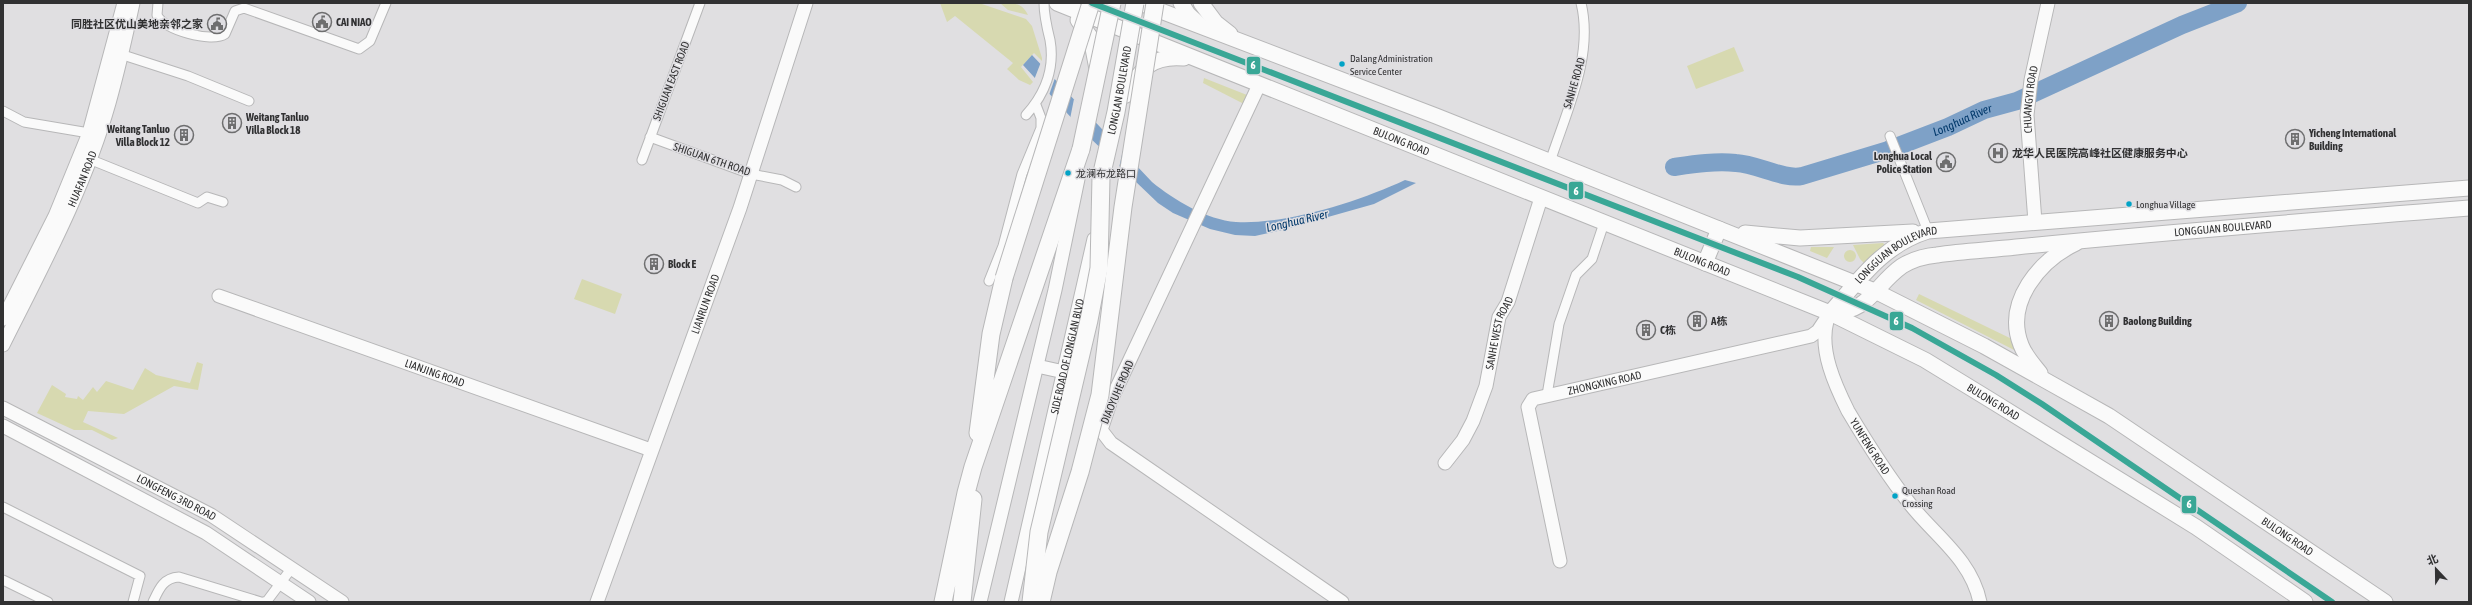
<svg xmlns="http://www.w3.org/2000/svg" width="2472" height="605" viewBox="0 0 2472 605" font-family="'Asap Condensed','Noto Sans SC',sans-serif">
<rect width="100%" height="100%" fill="#e0dfe1"/>
<!-- green -->
<path fill="#d7d9b0" d="M940,3H979L1026,19L1032,26L1042,58V61L1034,53L1021,67L1033,82L1030,85L1019,80L1007,69L1013,63L955,16L947,22Z
M1000,3C1012,3 1022,2 1028,15L1008,10Z
M1734,47L1744,71L1696,89L1687,66Z
M1204,78L1247,95L1244,104L1203,83Z
M1883,243L1885,245L1865,264L1860,259L1853,245Z
M1811,247H1834L1827,258L1810,251Z
M1844 256a6 6 0 1 1 12 0a6 6 0 1 1-12 0Z
M582,279L622,294L615,314L574,299Z
M1919,294L2018,342L2020,353L1916,300Z
M197,362L203,364L198,390L174,386L124,414L88,411L83,422L118,438L112,440L92,430H74L37,413L52,385L66,394L65,397L77,399L78,396L83,400L93,387L97,392L106,381L133,390L145,368L156,375L190,383Z"/>
<!-- water -->
<path fill="#7ea1c7" d="M1032,55L1152,182C1174,200 1207,220 1236,222C1286,225 1360,201 1405,180L1416,183L1374,204L1282,230L1255,236L1235,235L1210,229L1173,213L1158,203L1088,136L1023,65Z"/>
<!-- pier -->
<path fill="#e0dfe1" d="M1041,62L1055,78L1049,95L1034,80Z
M1074,99L1082,107L1077,127L1070,119Z
M1108,135L1123,150L1119,168L1104,154Z"/>
<g fill="none" stroke-linecap="round" stroke-linejoin="round">
<!-- river -->
<path stroke="#7ea1c7" stroke-width="18" id="s1" d="M1674,167C1695,164 1715,161 1736,163C1757,164 1784,180 1802,176L1888,150L1948,127L1984,110L2017,101L2182,25L2238,3"/>
<defs>
<path id="street" d="M158,3L157,15C163,30 212,43 225,34L235,11L244,8L359,49L370,41L386,3
M120,54L188,76L249,101
M3,111L24,122L89,133
M1026,115C1045,94 1055,68 1050,40C1047,28 1044,16 1044,3
M1890,136L1928,231
M650,137L751,174L782,180L796,187
M89,159L198,203L207,197L223,202
M642,160L700,3
M1550,162C1566,112 1594,56 1581,3
M989,281L1003,246L1022,174L1041,128V118L1036,105
M1547,395L1559,324L1576,275L1592,259L1604,223
M3,507L140,576L133,602
M3,580L48,602
M153,602C159,589 163,578 179,577L261,602
M263,602L267,601L291,569"/>
<g id="secondary">
<path d="M1259,85L1111,400L1101,430L1111,443L1342,602"/>
<path id="s2" d="M2035,222L2027,115L2031,80L2048,3"/>
<path id="s3" d="M219,296L651,450"/>
<path d="M3,319L55,216L89,133L124,3"/>
<path id="s4" d="M1827,321C1819,350 1835,385 1848,411C1867,443 1887,475 1910,504C1935,536 1971,559 1980,602"/>
<path id="s5" d="M3,345C42,267 85,188 109,103C118,71 126,36 133,3"/>
<path d="M1037,366L1064,372"/>
<path id="s6" d="M3,408L211,515L342,602"/>
<path d="M3,426L206,533L309,602"/>
<path id="s7" d="M1445,463L1463,440L1473,421L1486,386L1499,317L1508,302L1541,198"/>
<path id="s8" d="M1560,561L1528,407L1533,399L1811,336L1818,331L1830,313"/>
<path id="s9" d="M597,602L740,208L806,3"/>
<path d="M980,602L1055,290L1078,179"/>
<path id="s10" d="M1011,602L1094,239"/>
</g>
<g id="primary">
<path id="s11" d="M1057,3L1830,313L1925,360L1992,401L2196,527L2305,602"/>
<path id="s12" d="M1140,3L1436,116L1877,292L1984,346L2109,416L2385,602"/>
<path d="M1181,3L1188,14L1200,25"/>
<path d="M1201,3L1216,23L1230,34"/>
<path d="M1078,20L1091,38L1097,69"/>
<path d="M1126,95C1140,69 1152,55 1184,58"/>
<path d="M1745,233L1800,238L1913,232"/>
<path d="M1705,263L1719,229"/>
<path id="s13" d="M1830,313C1860,279 1883,245 1928,231L2469,188"/>
<path id="s14" d="M1830,313C1869,313 1875,285 1902,266C1912,260 1925,256 1937,255C1963,251 1990,250 2016,247C2167,232 2318,220 2469,208"/>
<path d="M2040,373C2033,364 2025,356 2021,345C2004,302 2040,260 2076,243"/>
</g>
<path id="highway" d="M978,433L991,334L1004,278
M943,602L966,493L973,467L1081,149
M962,602L973,499"/>
</defs>
<!-- street casing -->
<use href="#street" stroke="#b7b7b8" stroke-width="11"/>
<!-- secondary casing -->
<use href="#secondary" stroke="#b7b7b8" stroke-width="15"/>
<!-- primary casing -->
<use href="#primary" stroke="#b7b7b8" stroke-width="17"/>
<!-- highway casing -->
<use href="#highway" stroke="#b7b7b8" stroke-width="19"/>
<!-- street -->
<use href="#street" stroke="#fafafa" stroke-width="9"/>
<!-- secondary -->
<use href="#secondary" stroke="#fafafa" stroke-width="13"/>
<!-- primary -->
<use href="#primary" stroke="#fafafa" stroke-width="15"/>
<!-- highway -->
<use href="#highway" stroke="#fafafa" stroke-width="17"/>
<defs>
<g id="highway-bridge">
<path d="M1081,149L1112,3"/>
<path d="M1004,278L1091,3"/>
<path id="s15" d="M1031,602L1039,532L1089,320L1099,268L1101,177L1116,112L1135,3"/>
<path d="M1041,602L1048,572L1080,472L1100,395L1123,207L1155,3"/>
</g>
</defs>
<!-- highway-bridge casing -->
<use href="#highway-bridge" stroke="#b7b7b8" stroke-width="19" stroke-linecap="butt"/>
<!-- highway-bridge -->
<use href="#highway-bridge" stroke="#fafafa" stroke-width="17"/>
<defs>
<path id="metro-1" d="M1092,3L1798,277L1912,328L1996,375L2042,404L2332,602"/>
</defs>
<!-- metro-1 casing -->
<use href="#metro-1" stroke="#dfdee2" stroke-width="9"/>
<!-- metro-1 -->
<use href="#metro-1" stroke="#39a796" stroke-width="6"/>
</g>
<!-- icons -->
<defs>
<symbol id="civic-ring" viewBox="-11 -11 22 22"><circle r="9.5" fill="#dfdee2" stroke="#6e6e6f" stroke-width="1.5"/><path d="M-.6-6.5H3V-4.5H.6V-3L4-1V1h2V6H-6V1h2V-1L-.6-3ZM-1.2 2.5V6h2.4V2.5Z" fill="#6e6e6f"/></symbol>
<symbol id="building-ring" viewBox="-11 -11 22 22"><circle r="9.5" fill="#dfdee2" stroke="#6e6e6f" stroke-width="1.5"/><path d="M-4-6H4V6H1V3H-1V6H-4ZM-2.5-4.3h1.7v1.8h-1.7ZM.8-4.3h1.7v1.8H.8ZM-2.5-1h1.7V.8h-1.7ZM.8-1h1.7V.8H.8Z" fill="#6e6e6f"/></symbol>
<symbol id="hospital-ring" viewBox="-11 -11 22 22"><circle r="9.5" fill="#dfdee2" stroke="#6e6e6f" stroke-width="1.5"/><path d="M-5-5h3v3.5h4V-5h3V5h-3V1.5h-4V5h-3Z" fill="#6e6e6f"/></symbol>
</defs>
<g fill-rule="evenodd">
<use href="#civic-ring" x="311" y="11" width="22" height="22"/>
<use href="#civic-ring" x="206" y="13" width="22" height="22"/>
<use href="#building-ring" x="221" y="112" width="22" height="22"/>
<use href="#building-ring" x="173" y="124" width="22" height="22"/>
<use href="#building-ring" x="2284" y="128" width="22" height="22"/>
<use href="#hospital-ring" x="1987" y="142" width="22" height="22"/>
<use href="#civic-ring" x="1935" y="151" width="22" height="22"/>
<use href="#building-ring" x="643" y="253" width="22" height="22"/>
<use href="#building-ring" x="1686" y="310" width="22" height="22"/>
<use href="#building-ring" x="2098" y="310" width="22" height="22"/>
<use href="#building-ring" x="1635" y="319" width="22" height="22"/>
</g>
<!-- markers -->
<g fill="#02a3c6" stroke="#dfdee2" stroke-width="1.5">
<circle cx="1342" cy="64" r="3.5"/>
<circle cx="1068" cy="173" r="3.5"/>
<circle cx="2129" cy="204" r="3.5"/>
<circle cx="1895" cy="496" r="3.5"/>
</g>
<g text-anchor="middle" dominant-baseline="central" stroke-width="3" stroke-linejoin="round" paint-order="stroke">
<!-- bus labels -->
<g font-size="10" fill="#313132" stroke="#dfdee2" text-anchor="start">
<text x="1350" y="58">Dalang Administration<tspan x="1350" dy="13">Service Center</tspan></text>
<text x="1076" y="173">龙澜布龙路口</text>
<text x="2136" y="204">Longhua Village</text>
<text x="1902" y="490">Queshan Road<tspan x="1902" dy="13">Crossing</tspan></text>
</g>
<!-- poi labels -->
<g font-size="11" font-weight="bold" fill="#313132" stroke="#dfdee2" text-anchor="start">
<text x="336" y="22">CAI NIAO</text>
<text x="203" y="24" text-anchor="end">同胜社区优山美地亲邻之家</text>
<text x="246" y="117">Weitang Tanluo<tspan x="246" dy="13">Villa Block 18</tspan></text>
<text x="170" y="129" text-anchor="end">Weitang Tanluo<tspan x="170" dy="13">Villa Block 12</tspan></text>
<text x="2309" y="133">Yicheng International<tspan x="2309" dy="13">Building</tspan></text>
<text x="2012" y="153">龙华人民医院高峰社区健康服务中心</text>
<text x="1932" y="156" text-anchor="end">Longhua Local<tspan x="1932" dy="13">Police Station</tspan></text>
<text x="668" y="264">Block E</text>
<text x="1711" y="321">A栋</text>
<text x="2123" y="321">Baolong Building</text>
<text x="1660" y="330">C栋</text>
</g>
<!-- street labels -->
<g font-size="11" fill="#313132" stroke="#dfdee2">
<text transform="translate(671 81) rotate(-69)">SHIGUAN EAST ROAD</text>
<text transform="translate(1574 83) rotate(-74)">SANHE ROAD</text>
<text stroke="none"><textPath href="#s15" startOffset="521">LONGLAN BOULEVARD</textPath></text>
<text stroke="none"><textPath href="#s2" startOffset="123">CHUANGYI ROAD</textPath></text>
<text stroke="none"><textPath href="#s11" startOffset="371">BULONG ROAD</textPath></text>
<text transform="translate(712 159) rotate(19)">SHIGUAN 6TH ROAD</text>
<text stroke="none"><textPath href="#s5" startOffset="184">HUAFAN ROAD</textPath></text>
<text stroke="none"><textPath href="#s14" startOffset="413">LONGGUAN BOULEVARD</textPath></text>
<text stroke="none"><textPath href="#s13" startOffset="90">LONGGUAN BOULEVARD</textPath></text>
<text stroke="none"><textPath href="#s11" startOffset="695">BULONG ROAD</textPath></text>
<text stroke="none"><textPath href="#s9" startOffset="317">LIANRUN ROAD</textPath></text>
<text stroke="none"><textPath href="#s7" startOffset="143">SANHE WEST ROAD</textPath></text>
<text stroke="none"><textPath href="#s10" startOffset="252">SIDE ROAD OF LONGLAN BLVD</textPath></text>
<text stroke="none"><textPath href="#s3" startOffset="229">LIANJING ROAD</textPath></text>
<text stroke="none"><textPath href="#s8" startOffset="240">ZHONGXING ROAD</textPath></text>
<text transform="translate(1117 392) rotate(-67)">DIAOYUHE ROAD</text>
<text stroke="none"><textPath href="#s11" startOffset="1019">BULONG ROAD</textPath></text>
<text stroke="none"><textPath href="#s4" startOffset="136">YUNFENG ROAD</textPath></text>
<text stroke="none"><textPath href="#s6" startOffset="195">LONGFENG 3RD ROAD</textPath></text>
<text stroke="none"><textPath href="#s12" startOffset="1270">BULONG ROAD</textPath></text>
</g>
<!-- water labels -->
<g font-size="12" font-style="italic" fill="#00386a" stroke="#dfdee2">
<text stroke="none"><textPath href="#s1" startOffset="300">Longhua River</textPath></text>
<text transform="translate(1297 221) rotate(-13)">Longhua River</text>
</g>
</g>
<g stroke="#dfdee2" stroke-width="1.5">
<rect x="1246" y="56" width="15" height="19" rx="4" fill="#39a796"/>
<rect x="1568" y="181" width="16" height="19" rx="4" fill="#39a796"/>
<rect x="1889" y="311" width="15" height="20" rx="4" fill="#39a796"/>
<rect x="2181" y="495" width="16" height="19" rx="4" fill="#39a796"/>
</g>
<g font-size="11" text-anchor="middle" font-weight="bold" fill="#fff">
<text x="1253" y="69">6</text>
<text x="1576" y="195">6</text>
<text x="1896" y="325">6</text>
<text x="2189" y="508">6</text>
</g>
<!-- border -->
<rect width="2472" height="605" fill="none" stroke="#313132" stroke-width="8"/>
<!-- north arrow -->
<g transform="translate(2436 569) rotate(338)" stroke="#dfdee2" stroke-width="3" paint-order="stroke">
<path d="M0-3L7 15L0 10L-7 15Z" fill="#313132"/>
<text y="-6" font-size="11" font-weight="bold" text-anchor="middle" fill="#313132">北</text>
</g>
</svg>
